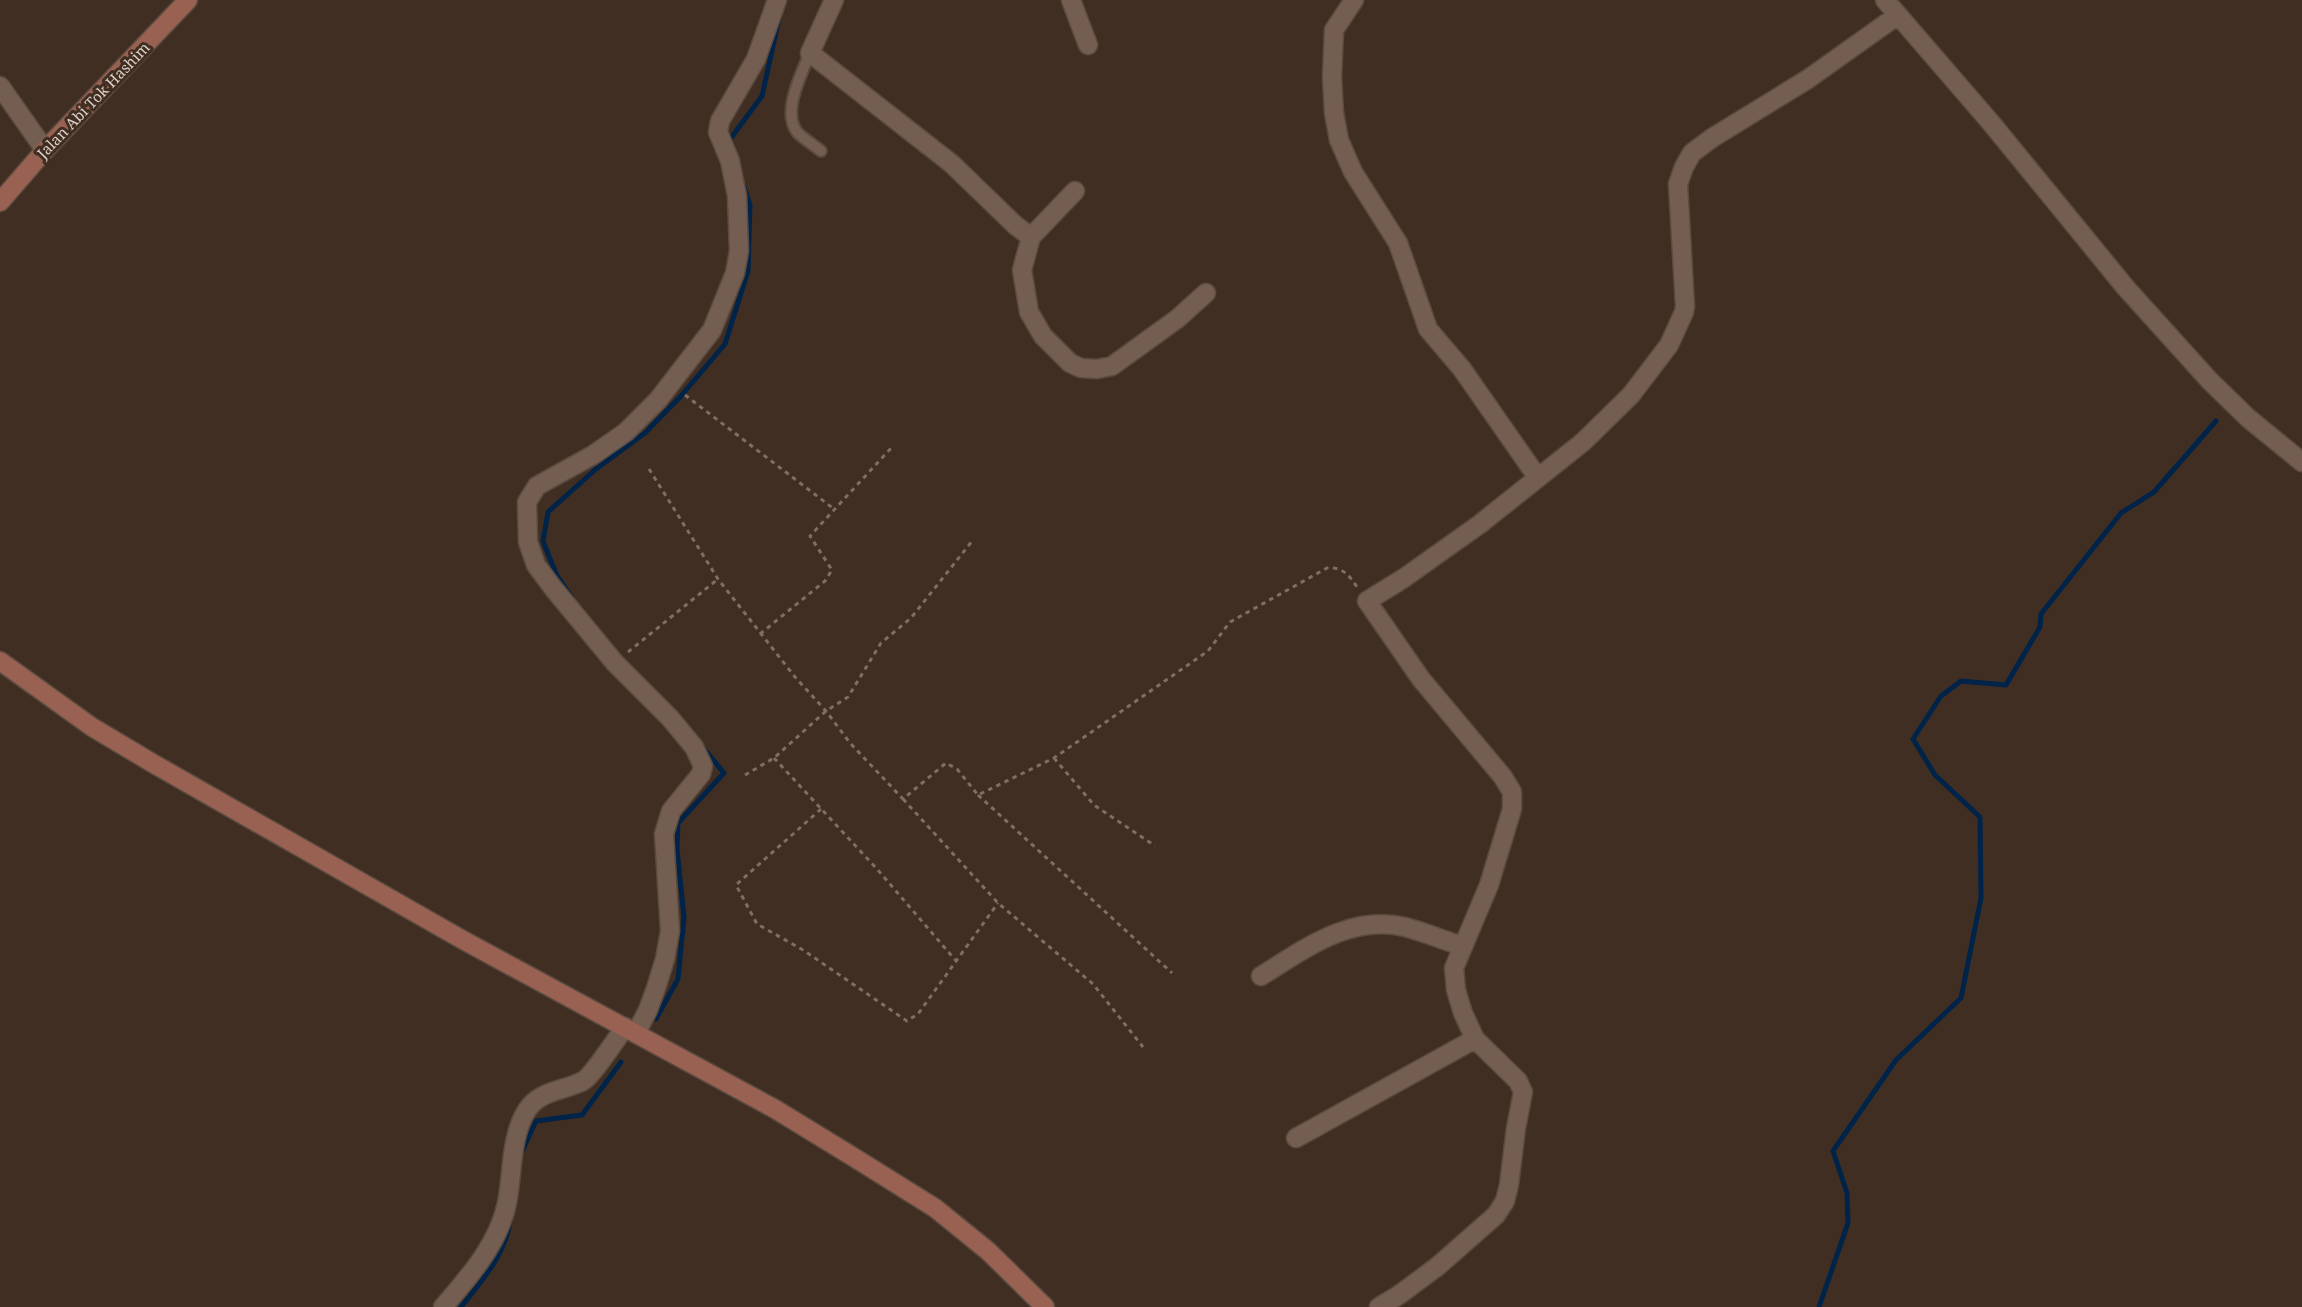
<svg xmlns="http://www.w3.org/2000/svg" width="2302" height="1307" viewBox="0 0 2302 1307" font-family="'Noto Serif',serif">
<rect width="100%" height="100%" fill="#412e22"/>
<g fill="none" stroke-linecap="round" stroke-linejoin="round">
<!-- stream -->
<path stroke="#002449" stroke-width="5" d="M729,144L728,142L762,96L779,19
M572,598L557,576L543,541L548,512L596,469L645,433L681,396L725,344L748,271L750,205L743,184
M656,1019L678,979L684,917L677,849L678,823L724,773L701,745
M520,1156L536,1121L582,1115L621,1062
M461,1307C481,1282 505,1255 510,1222
M1819,1307L1848,1223L1847,1193L1833,1151L1896,1060L1961,998L1981,898L1980,817L1935,775L1913,739L1941,696L1961,681L2006,685L2040,627L2041,614L2121,513L2154,492L2216,421"/>
<defs>
<path id="lane" d="M810,53C801,74 781,114 798,133C805,140 814,145 821,151"/>
<path id="street" d="M834,0L810,53L952,164L1015,225L1031,237
M1071,0L1088,45
M1354,0L1334,30L1332,77L1334,113L1339,140L1353,172L1398,243L1428,329L1462,369L1538,478
M1885,0L1992,124L2126,288L2210,381L2248,418L2302,462
M0,86L45,150
M1075,191L1031,237L1022,270L1029,312L1043,336L1070,363L1081,368L1097,369L1112,366L1177,319L1206,293
M1261,976C1305,949 1350,914 1405,927C1424,932 1443,940 1462,946
M636,1033L648,1010L656,988L665,959L670,931L664,834L671,811L701,774L703,766L694,747L670,718L615,663L553,588L536,565L528,542L527,502L537,486L593,455L626,432L658,400L712,330L735,273L739,251L737,196L730,161L718,132L720,121L756,59L777,0
M1296,1138L1475,1039
M443,1307C469,1277 499,1243 507,1203C513,1173 510,1137 527,1110C540,1090 564,1091 583,1081C592,1076 617,1038 625,1027
M1379,1307L1399,1295L1438,1266L1496,1215L1505,1201L1509,1185L1516,1128L1523,1092L1518,1081L1475,1039L1463,1013L1456,990L1454,968L1489,885L1512,809V792L1503,777L1421,679L1367,601L1404,578L1480,524L1583,442L1631,395L1669,345L1684,312L1685,306L1678,184L1684,167L1692,153L1712,138L1808,79L1898,15"/>
<path id="secondary" d="M0,202L45,150L188,0
M0,661L92,727L154,764L463,940L775,1109L855,1158L935,1208L988,1251L1045,1307"/>
</defs>
<!-- lane casing -->
<use href="#lane" stroke="#5a4a3f" stroke-width="14"/>
<!-- street casing -->
<use href="#street" stroke="#5a4a3f" stroke-width="21"/>
<!-- secondary casing -->
<use href="#secondary" stroke="#5a4a3f" stroke-width="21"/>
<!-- path -->
<path stroke="#7f6e64" stroke-width="3" stroke-dasharray="4.5 4.5" stroke-linecap="butt" d="M685,395L834,509
M649,469L718,579L795,677L826,711L850,743L903,799L946,763L957,769L978,795L1054,758L1208,651L1230,622L1327,568C1343,567 1349,575 1357,587
M760,634L825,581L832,570L810,536L893,446
M628,652L718,579
M774,758L877,869L957,962
M1054,758L1094,805L1155,846
M745,775L774,758L826,711L848,697L881,643L911,618L973,540
M978,795L1172,973
M903,799L998,903L1093,984L1143,1047
M821,809L736,885L757,924L803,950L907,1021L918,1014L998,903"/>
<!-- lane -->
<use href="#lane" stroke="#745e51" stroke-width="10"/>
<!-- street -->
<use href="#street" stroke="#745e51" stroke-width="18"/>
<!-- secondary -->
<use href="#secondary" stroke="#986151" stroke-width="18"/>
</g>
<g text-anchor="middle" dominant-baseline="central" stroke-width="6" stroke-linejoin="round" paint-order="stroke">
<!-- street labels -->
<g font-size="15" fill="#ddd0c9" stroke="#412e22">
<text transform="translate(93 100) rotate(-46)">Jalan Abi Tok Hashim</text>
</g>
</g>
</svg>
